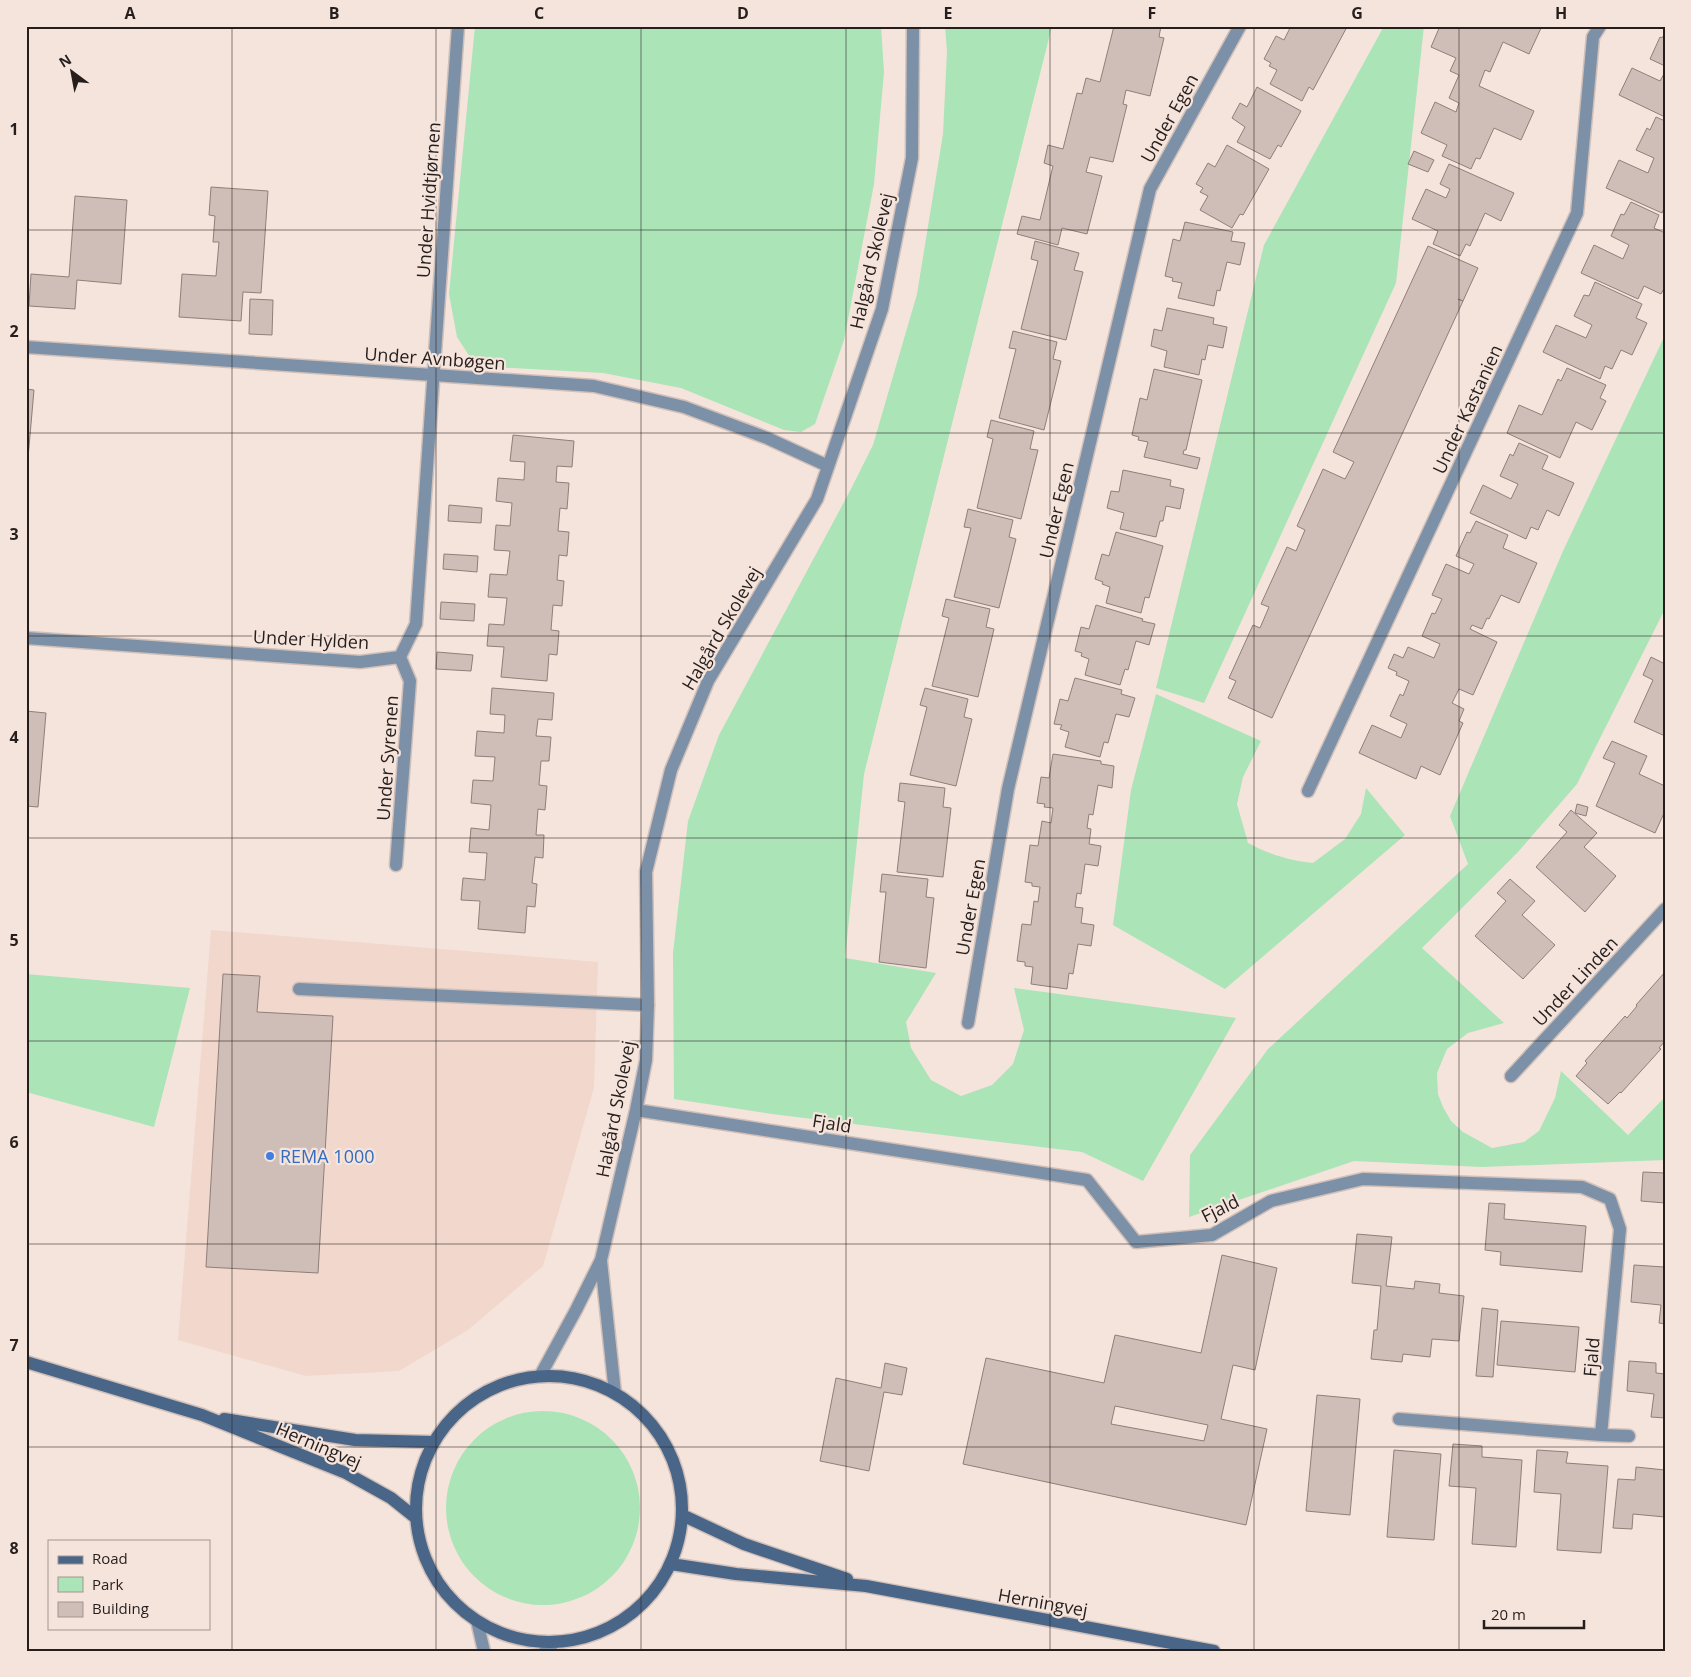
<svg xmlns="http://www.w3.org/2000/svg" width="1691" height="1677" viewBox="0 0 1691 1677" font-family="'Open Sans',sans-serif">
<rect width="100%" height="100%" fill="#f5e4dc"/>
<!-- built -->
<path fill="#f1d7cc" d="M211,930L598,962L594,1088L543,1266L468,1330L399,1371L306,1376L178,1340Z"/>
<!-- green -->
<path fill="#abe4b6" d="M475,26H881L884,72L874,184L844,340L815,424L801,432L784,430L681,388L603,373L493,367L470,357L457,337L449,294Z
M945,26H1052L864,774L845,958L936,973L906,1022L911,1048L931,1080L961,1096L992,1085L1013,1064L1024,1030L1014,988L1236,1018L1143,1181L1082,1152L772,1114L674,1099L673,953L688,821L719,735L851,489L873,445L917,294L943,134L947,51Z
M1384,26H1424L1396,283L1204,703L1156,688L1264,245Z
M1665,335V609L1577,784L1518,852L1422,948L1504,1023L1468,1033L1447,1049L1437,1073L1438,1094L1443,1107L1451,1121L1463,1132L1492,1148L1524,1142L1539,1131L1555,1098L1561,1071L1628,1135L1665,1097V1160L1482,1167L1354,1161L1189,1217L1190,1155L1268,1049L1468,864L1450,816L1563,551Z
M1156,694L1261,741L1243,777L1237,804L1248,843C1269,854 1289,861 1313,863L1345,839L1361,814L1366,788L1405,835L1225,989L1113,925L1131,790Z
M26,974L190,988L154,1127L26,1092Z
M446 1508a97 97 0 1 1 194 0a97 97 0 1 1-194 0Z"/>
<!-- building -->
<path fill="#cfbdb7" stroke="#8f7f79" fill-rule="evenodd" d="M1114,26H1161L1159,37L1164,38L1150,96L1126,90L1123,104L1127,105L1113,162L1090,157L1086,172L1102,176L1087,234L1062,228L1058,245L1017,234L1022,216L1040,220L1053,166L1044,163L1048,145L1063,149L1077,93L1082,94L1086,78L1100,82Z
M1291,26L1347,27L1313,90L1309,87L1302,101L1270,84L1277,70L1269,66L1271,63L1264,59L1276,36L1284,40Z
M1440,26H1542L1529,54L1503,42L1490,72L1485,70L1479,86L1534,111L1521,140L1494,128L1480,159L1476,158L1471,169L1442,156L1447,145L1421,133L1435,102L1456,112L1459,103L1449,98L1459,75L1450,71L1456,58L1431,47Z
M1665,33V66L1650,59L1660,37L1662,38Z
M1632,68L1660,81L1665,72V117L1619,95Z
M1257,87L1301,111L1281,147L1278,145L1270,159L1237,142L1245,127L1232,118L1240,103L1247,107Z
M1656,117L1665,121V206L1662,213L1606,188L1619,160L1648,173L1654,158L1636,150L1647,128L1650,130Z
M1227,145L1269,169L1243,215L1240,214L1232,228L1200,210L1208,196L1200,192L1203,188L1196,184L1208,163L1215,167Z
M1414,151L1434,160L1428,172L1408,164Z
M1449,164L1514,193L1501,221L1485,213L1470,246L1466,244L1460,256L1433,244L1438,231L1412,219L1426,189L1446,198L1450,189L1440,184Z
M211,187L268,191L261,293L243,292L241,321L179,317L182,274L216,276L219,242H213L215,216L209,215Z
M75,196L127,200L121,284L77,280L75,309L29,306L31,274L69,277Z
M1631,202L1659,215L1654,228L1665,233V287L1661,294L1644,286L1638,299L1581,273L1594,245L1623,259L1629,245L1611,236L1621,214L1624,215Z
M1185,222L1233,232L1231,241L1245,243L1240,265L1227,262L1220,291L1217,290L1214,306L1178,298L1182,283L1172,281L1173,278L1165,276L1173,239L1180,241Z
M1035,241L1079,253L1074,270L1083,272L1066,340L1021,329L1038,261L1031,259Z
M1428,246L1478,268L1463,301L1458,299L1463,301L1272,718L1228,698L1236,681L1229,678L1253,625L1260,628L1269,607L1261,604L1287,547L1296,551L1305,530L1297,526L1323,469L1345,479L1354,462L1333,452Z
M1595,282L1642,304L1636,318L1647,323L1632,355L1621,350L1612,369L1605,366L1600,379L1543,352L1556,325L1586,338L1592,325L1574,316L1584,295L1589,296Z
M250,299L273,300L272,335L249,334Z
M1167,308L1214,318L1213,324L1227,327L1223,348L1208,345L1205,360L1202,359L1199,375L1164,367L1167,351L1151,346L1154,329L1162,331Z
M1013,331L1057,342L1053,359L1061,361L1044,430L999,418L1016,349L1009,348Z
M1567,368L1606,385L1600,398L1606,401L1592,430L1576,422L1560,458L1507,433L1519,405L1542,415L1558,379L1561,381Z
M1154,369L1202,380L1186,450H1184L1183,454L1200,458L1197,469L1144,457L1148,442L1138,440L1139,437L1132,435L1140,398L1147,400Z
M26,389L34,390L28,458H26Z
M991,420L1034,431L1030,449L1038,450L1021,519L977,508L993,439L987,437Z
M513,435L574,441L572,467L557,466L556,482L569,483L567,509L560,508L558,531L569,532L567,556L559,555L557,580L564,581L562,606L553,605L551,630L559,631L557,655L549,654L547,681L501,677L504,647L487,646L489,624L504,625L507,598L488,597L490,574L507,575L510,551L494,550L496,525L510,526L512,503L496,501L498,478L524,480L525,462L510,461Z
M1519,443L1548,456L1542,469L1574,483L1559,516L1547,510L1538,530L1531,527L1526,539L1470,513L1483,485L1511,499L1518,484L1500,476L1510,454L1513,456Z
M1123,470L1171,480L1170,486L1184,489L1180,509L1166,506L1163,521H1160L1156,537L1120,529L1124,513L1107,508L1111,491L1119,492Z
M449,505L482,508L481,523L448,521Z
M968,509L1013,520L1009,537L1016,539L999,608L954,597L971,528L964,527Z
M1476,521L1508,535L1503,548L1537,563L1519,603L1501,595L1489,619L1487,618L1482,629L1472,625L1470,629L1497,642L1473,695L1459,689L1452,703L1464,709L1459,721L1463,723L1440,775L1421,766L1416,779L1359,753L1372,725L1401,738L1407,724L1390,716L1400,694L1403,696L1409,681L1396,675L1397,672L1388,668L1394,654L1403,658L1408,647L1434,658L1440,644L1422,636L1432,613L1435,614L1442,599L1432,595L1446,564L1469,574L1474,564L1456,556L1467,532L1470,533Z
M1116,532L1163,546L1149,598L1145,597L1141,613L1106,603L1110,587L1102,584L1103,582L1095,579L1102,554L1109,556Z
M444,554L478,556L477,572L443,569Z
M946,599L990,609L986,627L994,629L978,697L932,686L949,618L942,616Z
M441,602L475,604L474,621L440,619Z
M1096,605L1143,619L1142,621L1155,624L1149,645L1136,641L1128,670L1125,669L1120,685L1085,675L1089,659L1081,656L1082,653L1075,651L1081,627L1089,629Z
M437,652L473,655L471,671L436,669Z
M1651,657L1665,664V736L1634,722L1653,680L1643,675Z
M1075,678L1122,690L1121,694L1135,698L1129,717L1116,714L1108,743L1104,742L1100,757L1065,747L1069,732L1060,729L1062,725L1054,724L1060,699L1068,701Z
M492,688L554,693L552,720L538,719L536,736L551,737L549,761H541L539,785L547,786L545,810L538,809L536,835H544L543,858L535,857L532,883L537,884L535,907L527,906L525,933L478,929L480,901L461,900L463,878L485,880L487,853L469,852L471,828L489,830L491,805L471,803L473,780L493,781L495,757L475,756L477,731L504,733L505,715L490,714Z
M925,688L968,699L964,717L972,719L956,786L910,775L927,707L920,705Z
M26,711L46,713L38,807L26,806Z
M1612,741L1647,756L1639,774L1665,786V811L1655,833L1596,806L1615,763L1603,758Z
M1053,754L1101,761V764L1114,766L1112,788L1098,785L1093,815L1089,814L1087,828L1091,829L1089,844L1101,846L1098,866L1085,864L1081,894L1077,893L1075,907L1083,908L1081,923L1094,925L1091,946L1078,944L1073,974L1069,973L1067,989L1031,984L1033,967L1025,966V962L1017,961L1022,924L1031,925L1034,901L1038,902L1040,887L1032,886V883L1025,882L1030,845L1038,846L1042,821L1051,823L1053,808L1044,807L1045,804L1037,803L1041,777L1049,778Z
M900,783L945,788L943,807L951,808L943,877L897,872L905,802L898,801Z
M1577,804L1588,807L1586,816L1575,813Z
M1571,810L1597,833L1584,847L1616,876L1585,912L1536,867L1567,832L1559,825Z
M882,874L928,879L926,897L934,898L926,968L879,962L886,892H880Z
M1510,879L1535,901L1522,915L1555,945L1523,979L1475,936L1506,901L1497,893Z
M1665,972V1041L1659,1048L1661,1049L1621,1093L1620,1092L1608,1104L1576,1076L1587,1063L1585,1061L1625,1016L1627,1018L1637,1006L1636,1005Z
M223,974L260,976L257,1012L333,1016L318,1273L206,1267Z
M1643,1172L1665,1173V1203L1641,1201Z
M1489,1203L1505,1204L1504,1219L1586,1226L1582,1272L1500,1265L1501,1252L1485,1250Z
M1357,1234L1392,1237L1386,1286L1414,1289L1415,1281L1440,1284L1439,1293L1464,1296L1459,1341L1432,1339L1430,1357L1403,1354L1402,1362L1371,1359L1374,1330H1377L1381,1286L1352,1283Z
M1222,1255L1277,1268L1255,1370L1233,1365L1221,1419L1267,1429L1246,1525L963,1464L986,1358L1104,1383L1115,1335L1201,1353ZM1115,1406L1208,1425L1204,1441L1111,1424Z
M1634,1265L1664,1267L1665,1324L1659,1323L1661,1305L1631,1302Z
M1482,1308L1498,1310L1493,1377L1476,1376Z
M1501,1321L1579,1327L1575,1372L1497,1365Z
M1629,1361L1656,1363V1373L1665,1374V1418L1651,1417L1654,1394L1627,1391Z
M885,1363L907,1368L902,1395L884,1392L869,1471L820,1461L836,1378L881,1388Z
M1317,1395L1360,1399L1350,1515L1306,1511Z
M1453,1444L1482,1446V1457L1522,1460L1516,1547L1472,1544L1476,1488L1449,1486Z
M1394,1450L1441,1454L1434,1540L1387,1537Z
M1537,1450L1568,1452L1566,1463L1608,1466L1601,1553L1557,1550L1561,1494L1534,1492Z
M1636,1467L1665,1470V1517L1633,1514L1632,1529L1613,1528L1618,1479L1635,1480Z"/>
<g fill="none" stroke-linecap="round" stroke-linejoin="round">
<defs>
<path id="lane" d="M299,989L648,1005"/>
<path id="street" d="M26,347L594,386L684,407L767,438L828,466
M26,638L360,662L400,657L416,624L458,26
M1308,791L1577,213L1593,37L1600,26
M396,865L410,681L400,657
M968,1023L1008,789L1150,189L1240,26
M1511,1076L1665,909
M636,1110L1087,1180L1136,1242L1212,1235L1271,1201L1363,1179L1582,1187L1610,1199L1620,1229L1601,1435L1399,1419
M601,1261L615,1393
M540,1376L576,1310L601,1260L636,1110L646,1060L648,1005L646,872L671,770L708,681L817,499L882,309L912,158L913,26
M1601,1435L1629,1436
M477,1621L484,1651
M545,1651L555,1642"/>
<path id="secondary" d="M26,1362L202,1415L346,1473L391,1498L416,1518
M416 1509a133 133 0 1 1 266 0a133 133 0 1 1-266 0Z
M224,1419L355,1440L433,1442
M682,1515L744,1544L847,1579
M671,1564L736,1574L866,1586L1214,1651"/>
</defs>
<!-- lane casing -->
<use href="#lane" stroke="#d0c0b9" stroke-width="15"/>
<!-- street casing -->
<use href="#street" stroke="#d0c0b9" stroke-width="15"/>
<!-- secondary casing -->
<use href="#secondary" stroke="#d0c0b9" stroke-width="15"/>
<!-- lane -->
<use href="#lane" stroke="#7c91a8" stroke-width="12"/>
<!-- street -->
<use href="#street" stroke="#7c91a8" stroke-width="12"/>
<!-- secondary -->
<use href="#secondary" stroke="#496688" stroke-width="12"/>
</g>
<!-- grid -->
<path fill="none" stroke="#251e1c" stroke-width="1" stroke-opacity="0.55" d="M232,26V1651M436,26V1651M641,26V1651M846,26V1651M1050,26V1651M1254,26V1651M1459,26V1651M26,230H1665M26,433H1665M26,636H1665M26,838H1665M26,1041H1665M26,1244H1665M26,1447H1665"/>
<!-- markers -->
<circle fill="#3f7fe0" stroke="#f5e4dc" stroke-width="2" cx="270" cy="1156" r="5"/>
<g text-anchor="middle" dominant-baseline="central" stroke-width="4.5" stroke-linejoin="round" paint-order="stroke">
<!-- street labels -->
<g font-size="18" fill="#251e1c" stroke="#f5e4dc">
<text transform="translate(1169 118) rotate(-61)">Under Egen</text>
<text transform="translate(428 200) rotate(-86)">Under Hvidtjørnen</text>
<text transform="translate(871 261) rotate(-77)">Halgård Skolevej</text>
<text transform="translate(435 358) rotate(4)">Under Avnbøgen</text>
<text transform="translate(1467 409) rotate(-65)">Under Kastanien</text>
<text transform="translate(1056 510) rotate(-77)">Under Egen</text>
<text transform="translate(721 628) rotate(-60)">Halgård Skolevej</text>
<text transform="translate(311 639) rotate(3)">Under Hylden</text>
<text transform="translate(387 758) rotate(-86)">Under Syrenen</text>
<text transform="translate(970 907) rotate(-80)">Under Egen</text>
<text transform="translate(1575 981) rotate(-47)">Under Linden</text>
<text transform="translate(615 1109) rotate(-79)">Halgård Skolevej</text>
<text transform="translate(832 1123) rotate(9)">Fjald</text>
<text transform="translate(1220 1208) rotate(-26)">Fjald</text>
<text transform="translate(1591 1357) rotate(-85)">Fjald</text>
<text transform="translate(319 1445) rotate(23)">Herningvej</text>
<text transform="translate(1043 1602) rotate(10)">Herningvej</text>
</g>
<!-- shop labels -->
<g font-size="18" fill="#366cbe" stroke="#f5e4dc" text-anchor="start">
<text x="280" y="1156">REMA 1000</text>
</g>
</g>
<!-- border -->
<rect width="1691" height="1677" fill="none" stroke="#f5e4dc" stroke-width="55"/>
<!-- legend -->
<rect x="48" y="1540" width="162" height="90" fill="#f5e4dc" stroke="#a2958f"/>
<rect x="58" y="1556" width="25" height="8" fill="#496688" stroke="#a2958f"/>
<text x="92" y="1564" font-size="15" fill="#251e1c">Road</text>
<rect x="58" y="1577" width="25" height="15" fill="#abe4b6" stroke="#a2958f"/>
<text x="92" y="1590" font-size="15" fill="#251e1c">Park</text>
<rect x="58" y="1602" width="25" height="15" fill="#cfbdb7" stroke="#a2958f"/>
<text x="92" y="1614" font-size="15" fill="#251e1c">Building</text>
<!-- north arrow -->
<g transform="translate(72 72) rotate(328)" stroke="#f5e4dc" stroke-width="4" paint-order="stroke">
<path d="M0-4L9 19L0 12L-9 19Z" fill="#251e1c"/>
<text y="-8" font-size="14" font-weight="bold" text-anchor="middle" fill="#251e1c">N</text>
</g>
<!-- scale -->
<path d="M1484 1620v8h100v-8" fill="none" stroke="#251e1c" stroke-width="2.5"/>
<text x="1491" y="1620" font-size="15" fill="#251e1c" stroke="#f5e4dc" stroke-width="4" paint-order="stroke">20 m</text>
<rect x="28" y="28" width="1636" height="1622" fill="none" stroke="#251e1c" stroke-width="2"/>
<g font-size="16" text-anchor="middle" font-weight="bold" fill="#251e1c">
<text x="130" y="19">A</text>
<text x="334" y="19">B</text>
<text x="539" y="19">C</text>
<text x="743" y="19">D</text>
<text x="948" y="19">E</text>
<text x="1152" y="19">F</text>
<text x="1357" y="19">G</text>
<text x="1561" y="19">H</text>
<text x="14" y="135">1</text>
<text x="14" y="337">2</text>
<text x="14" y="540">3</text>
<text x="14" y="743">4</text>
<text x="14" y="946">5</text>
<text x="14" y="1148">6</text>
<text x="14" y="1351">7</text>
<text x="14" y="1554">8</text>
</g>
</svg>
